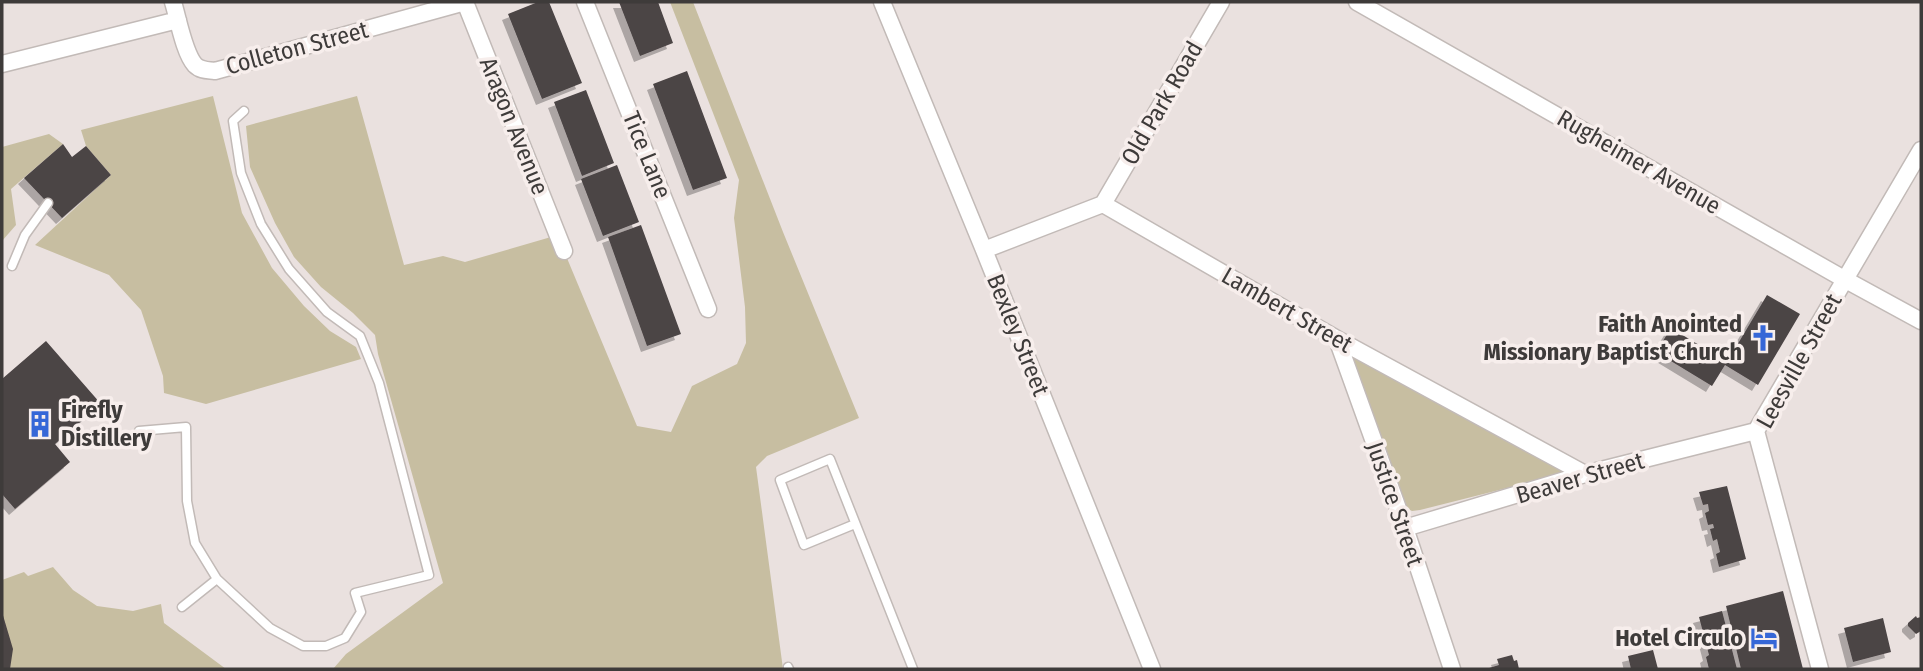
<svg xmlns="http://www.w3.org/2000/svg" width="1923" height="671" viewBox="0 0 1923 671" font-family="'Fira Sans Condensed',sans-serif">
<defs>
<filter id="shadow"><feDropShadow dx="-6" dy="6" stdDeviation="0" flood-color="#0004"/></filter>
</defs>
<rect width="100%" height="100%" fill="#eae1df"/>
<!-- green -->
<path fill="#c7bea1" d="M670,2H693L783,232L859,418L767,456L756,467L783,669H333L346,654L443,583L378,354L375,335L353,313L321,287L294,257L275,223L250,167L246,126L357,96L404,265L443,256L465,262L551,237L564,251L637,426L671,432L692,386L737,364L746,343L745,307L734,218L739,180Z
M213,96L242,213L272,268L304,306L330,331L356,347L361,359L206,404L164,393L163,376L141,310L109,275L35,245L111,175L86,146L81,130Z
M49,134L63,144L11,189L16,225L2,241V147Z
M1357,358L1561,466L1566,473L1420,510L1412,511L1406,508L1352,359Z
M53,567L73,590L97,606L133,611L161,604L164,623L226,669H2V580L24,572L28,576Z"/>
<!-- building -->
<path fill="#4b4445" filter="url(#shadow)" d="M538,2H549L582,83L542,99L508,14Z
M619,2H658L673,43L640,56Z
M687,71L727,178L693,190L653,84Z
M586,90L614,163L582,176L554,102Z
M63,144L72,157L86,146L111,175L62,218L24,178Z
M617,165L639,222L603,236L581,179Z
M641,225L681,334L647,346L608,237Z
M1767,295L1800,314L1758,385L1725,365L1712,386L1656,352L1671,328L1727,362Z
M46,341L101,404L55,444L70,462L15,509L2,494V379Z
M1727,486L1746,559L1719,567L1716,554L1720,552L1717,539L1713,541L1710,529L1714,528L1713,524L1708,525L1705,513L1709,511L1708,504L1703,505L1699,492Z
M1783,591L1803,669H1741L1726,606Z
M1722,611L1737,669H1709L1706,657L1709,655L1699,617Z
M2,612L13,649L10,669H2Z
M1916,616L1917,618L1921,617V631L1916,634L1908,626V623Z
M1883,618L1891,652L1853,662L1844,628Z
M1653,650L1658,669H1631L1628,656Z
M1512,655L1514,661L1517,660L1519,669H1486L1499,665L1497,659Z"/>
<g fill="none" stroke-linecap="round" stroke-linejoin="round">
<defs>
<path id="lane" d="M12,266L25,235L48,203
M139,431L186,427L187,501L195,543L217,579L270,628L303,646H326L345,638L361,612L355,593L429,575L379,383L360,336L327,312L289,269L261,224L241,173L233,121L244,111
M855,524L804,545L780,480L830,459L913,669
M182,607L217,579
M788,667L789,669"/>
<path id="street" d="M173,2C178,18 184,53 195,65C201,71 208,70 215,71L465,2
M465,2L564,251
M585,2L708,309
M882,2L984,250L1152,669
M1357,2L1844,279L1921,321
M2,64L178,20
M1103,204L1221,2
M984,250L1103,204L1337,339L1585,474
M1337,339L1405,528L1452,669
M1405,528L1585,474L1756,431
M1820,669L1756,431L1921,150"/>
</defs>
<!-- lane casing -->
<use href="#lane" stroke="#c2bab7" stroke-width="11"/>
<!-- street casing -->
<use href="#street" stroke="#c2bab7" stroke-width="19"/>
<!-- lane -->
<use href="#lane" stroke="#fff" stroke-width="8"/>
<!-- street -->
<use href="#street" stroke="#fff" stroke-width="16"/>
</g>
<!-- icons -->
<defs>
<symbol id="church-bare" viewBox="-9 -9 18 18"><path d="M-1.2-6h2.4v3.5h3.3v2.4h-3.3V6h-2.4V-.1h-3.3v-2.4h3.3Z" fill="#3667d7" stroke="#f7eeec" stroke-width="2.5" paint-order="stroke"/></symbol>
<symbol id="building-bare" viewBox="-9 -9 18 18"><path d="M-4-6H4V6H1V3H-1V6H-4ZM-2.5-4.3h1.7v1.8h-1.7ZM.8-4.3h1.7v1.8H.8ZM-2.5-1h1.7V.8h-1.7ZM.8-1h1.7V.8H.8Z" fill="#3667d7" stroke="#f7eeec" stroke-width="2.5" paint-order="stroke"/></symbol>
<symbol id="hotel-bare" viewBox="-9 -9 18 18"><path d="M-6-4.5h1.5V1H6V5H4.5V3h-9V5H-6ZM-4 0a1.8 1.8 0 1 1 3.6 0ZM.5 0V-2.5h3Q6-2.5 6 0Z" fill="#3667d7" stroke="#f7eeec" stroke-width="2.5" paint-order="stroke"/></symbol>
</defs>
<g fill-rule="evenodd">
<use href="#church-bare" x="1744" y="319" width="38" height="38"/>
<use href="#building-bare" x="21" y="405" width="38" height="38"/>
<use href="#hotel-bare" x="1745" y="619" width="38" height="38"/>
</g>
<g text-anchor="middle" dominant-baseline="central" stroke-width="7" stroke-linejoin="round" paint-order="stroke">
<!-- street labels -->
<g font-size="24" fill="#3e3b3a" stroke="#f7eeec">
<text transform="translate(297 48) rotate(-15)">Colleton Street</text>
<text transform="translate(1162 103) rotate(-60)">Old Park Road</text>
<text transform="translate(514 126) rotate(68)">Aragon Avenue</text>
<text transform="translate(647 155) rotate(68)">Tice Lane</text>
<text transform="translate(1639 162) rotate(30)">Rugheimer Avenue</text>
<text transform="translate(1287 310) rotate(30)">Lambert Street</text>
<text transform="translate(1018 335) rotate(68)">Bexley Street</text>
<text transform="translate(1799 361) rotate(-61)">Leesville Street</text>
<text transform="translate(1580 478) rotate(-16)">Beaver Street</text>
<text transform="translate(1395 504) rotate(71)">Justice Street</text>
</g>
<!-- poi labels -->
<g font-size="24" font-weight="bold" fill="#3e3b3a" stroke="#f7eeec" text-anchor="end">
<text x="1742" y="324">Faith Anointed<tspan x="1742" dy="28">Missionary Baptist Church</tspan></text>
<text x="61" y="410" text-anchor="start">Firefly<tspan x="61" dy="28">Distillery</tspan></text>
<text x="1743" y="638">Hotel Circulo</text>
</g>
</g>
<!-- border -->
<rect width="1923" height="671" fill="none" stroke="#3e3b3a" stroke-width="7"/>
</svg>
